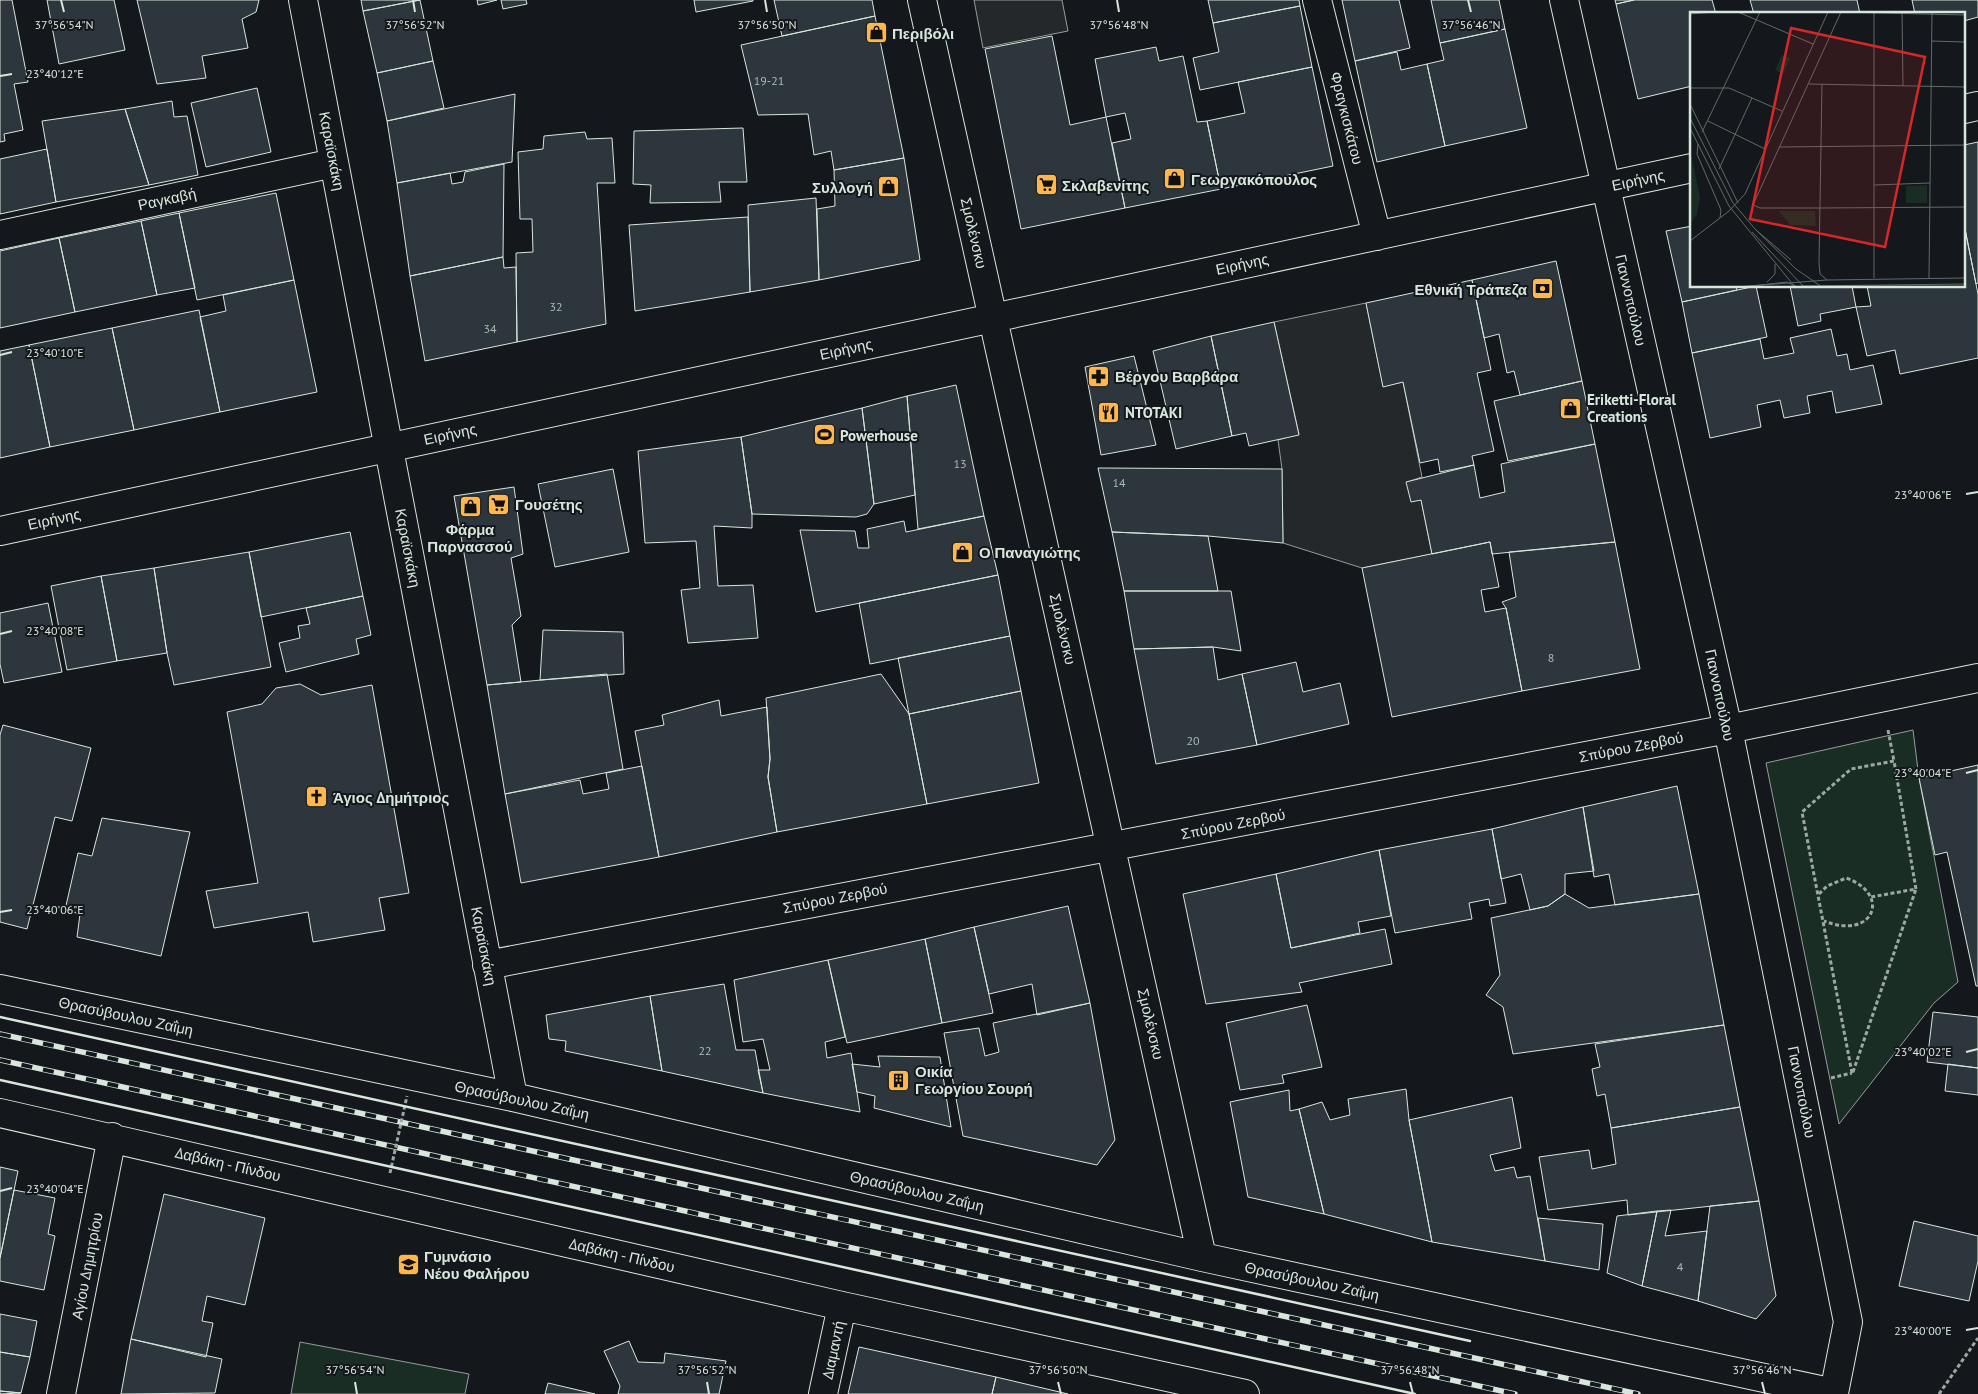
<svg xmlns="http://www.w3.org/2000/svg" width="1978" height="1394" viewBox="0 0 1978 1394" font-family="'PT Sans',sans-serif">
<rect width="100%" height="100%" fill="#14181c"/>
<!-- green -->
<path fill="#1a2d24" stroke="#939e99" d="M1913,730L1919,778L1958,982L1934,1003L1839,1124L1766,763Z
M300,1342L469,1374L465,1394H291Z"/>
<!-- parking -->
<path fill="#24282b" stroke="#939e99" d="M974,0H1062L1068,31L983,48Z
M1366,303L1383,386L1403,382L1422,477L1407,482L1421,500L1432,554L1362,568L1283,543L1282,469L1278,440L1299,434L1274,322Z"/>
<!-- building -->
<path fill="#2c363c" stroke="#d8e6dc" d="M0,0H12L28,82L14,84L23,130L4,134L5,141L0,142Z
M47,0H114L125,50L59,64Z
M137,0H259L256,12L242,19L248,48L202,56L206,78L157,84Z
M361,0H420L363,11Z
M420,0L433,61L377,73L363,11Z
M477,0H497L478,5Z
M501,0H526L527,4L503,9Z
M694,0H753V1L696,12Z
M774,0H872L875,16L782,36Z
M1208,0H1299L1300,6L1213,23Z
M1342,0H1399L1410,48L1355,61Z
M1431,0H1499L1505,29L1440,43Z
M1615,0H1634L1616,4Z
M1634,0H1712L1716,14H1692V86L1638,99L1616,4Z
M1750,0H1857L1860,14H1754Z
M1912,0H1978V17L1964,21V14H1915Z
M1300,6L1312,67L1200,90L1193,58L1219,52L1213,23Z
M875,16L904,158L834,170L831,151L814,155L808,114L758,115L741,45Z
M1505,29L1527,128L1445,146L1427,64L1444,60L1440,43Z
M1052,36L1070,125L1106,117L1125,208L1021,229L985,49Z
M1156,47L1159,61L1183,56L1197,122L1207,121L1221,189L1125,208L1112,143L1131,139L1125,113L1106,117L1095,59Z
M1397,52L1401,70L1427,64L1445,146L1377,162L1355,61Z
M433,61L444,108L387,121L377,73Z
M1312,67L1333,166L1221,189L1207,121L1245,113L1238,82Z
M257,88L271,152L206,167L191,103Z
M515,94L512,162L397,183L387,121Z
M172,101L174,117L187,116L198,175L149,185L125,109Z
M125,109L149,185L56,202L42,121Z
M743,128L747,182H719L721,202L650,203L651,185L633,184L634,131Z
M585,132L587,139L612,138L615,183H597L606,324L517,342L516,253L533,252L532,219H520L518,152L543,149L544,136Z
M1978,142V283L1976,284L1964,224V145Z
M47,149L56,202L0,214V159Z
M904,158L920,260L819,280L817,209L835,206L834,170Z
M504,164L503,257L410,276L397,183L450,173L452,184L463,182L465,172Z
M276,193L294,280L197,300L179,213Z
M816,198L819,280L750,292L748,205Z
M179,213L195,288L157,295L141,221Z
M748,217L750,292L635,311L629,225Z
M141,221L157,295L75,312L59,238Z
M1964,224L1978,294V358L1900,374L1895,350L1867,356L1856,307L1871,306L1867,286H1964Z
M1692,226V286H1736L1737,290L1682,302L1666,231Z
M59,238L75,312L0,328V251Z
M503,257L504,268L516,267L517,342L425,361L410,276Z
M1556,261L1582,381L1520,395L1514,371L1507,373L1499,334L1484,338L1472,280Z
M294,280L317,392L220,412L200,317L226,311L223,295Z
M1472,280L1491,370L1477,373L1494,451L1472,456L1474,465L1440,472L1438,459L1420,463L1403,382L1383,387L1366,303Z
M1756,286L1767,337L1692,353L1682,302Z
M1790,286H1852L1856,307L1820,314L1821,321L1798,326Z
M199,310L220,412L134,430L112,328Z
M1274,322L1299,435L1249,446L1246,433L1232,436L1211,336Z
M112,328L134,430L50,447L29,345Z
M1831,329L1837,356L1847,354L1850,370L1873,365L1882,404L1836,413L1832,391L1807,396L1810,413L1784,418L1780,400L1757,405L1761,427L1710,438L1692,353L1760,339L1764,359L1794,353L1790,338Z
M1211,336L1232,436L1176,449L1153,351Z
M29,345L50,447L0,458V351Z
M1134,356L1156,445L1101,455L1085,367Z
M1582,381L1595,444L1508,461L1494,401Z
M956,385L984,516L918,529L907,396Z
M907,396L915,495L874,504L862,408Z
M862,408L874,504L867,514L856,517L752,514L741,437Z
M741,437L752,514V528L714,526L718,586L753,585L758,638L688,643L681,590L700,588L696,541L645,543L638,451Z
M1595,444L1615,542L1492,554L1490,542L1432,554L1421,500L1411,502L1406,482L1474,465L1480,498L1505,492L1501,464Z
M1098,468L1282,469L1283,543L1208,536L1112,532Z
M613,469L629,552L555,567L538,484Z
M514,487L523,554L511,558L521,616L512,625L521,682L487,685L454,496Z
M984,516L998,575L816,612L800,530L855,531L858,548H869L867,529L904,521L906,532Z
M350,532L363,596L261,617L249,552Z
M1112,532L1208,536L1218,591H1124Z
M1490,542L1499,587L1481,590L1485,612L1506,608L1522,691L1392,717L1362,568Z
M1615,542L1640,669L1522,691L1506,608L1502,602L1516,597L1509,552Z
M249,552L271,667L174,685L167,653L154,568Z
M154,568L167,653L117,661L101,576Z
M998,575L1010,636L870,664L859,603Z
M101,576L117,661L67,670L51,586Z
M1124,591H1231L1241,651L1213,647L1134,649Z
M363,596L371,635L356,639L359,654L286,672L279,643L300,638L298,626L310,624L306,608Z
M48,603L62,672L4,683L0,664V613Z
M543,630L623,632L624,674L540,680Z
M1010,636L1021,691L909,714L898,658Z
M1213,647L1218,680L1242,674L1257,745L1156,764L1134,649Z
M1296,662L1303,692L1340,683L1349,724L1257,745L1242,674Z
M607,674L623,769L505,794L487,685Z
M881,674L909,714L927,804L777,832L768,777L770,759L766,698Z
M300,684L321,695L372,685L409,893L379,898L385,930L313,942L308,912L214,928L206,891L258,883L227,712L262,704L276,688Z
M1021,691L1039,783L927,804L909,714Z
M719,700L721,716L767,707L770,759L768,777L777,832L659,857L635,731L664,725L662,715Z
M3,725L91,748L72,821L55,817L27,929L0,922V735Z
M1978,765V986H1976L1947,852L1935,855L1919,778Z
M642,766L659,857L521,883L505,794L580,780L583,794L609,789L606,773Z
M1677,786L1699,894L1615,905L1609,874L1594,877L1583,807Z
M1583,807L1594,871L1565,874V894L1548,906L1530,910L1521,874L1501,879L1492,829Z
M102,818L190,832L161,956L77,937L80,914L65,910L78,853L92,856Z
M1492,829L1506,903L1490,906L1489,899L1469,903L1472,919L1395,933L1379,850Z
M1379,850L1391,916L1358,922L1360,933L1291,948L1276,874Z
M1276,874L1291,948L1385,929L1392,964L1299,983L1302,992L1206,1004L1183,894Z
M1565,894L1589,908L1699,894L1724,1025L1513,1054L1503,1007L1486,995L1500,975L1491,918L1548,906Z
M1068,906L1090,1003L1037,1015L1032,984L989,994L974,927Z
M974,927L993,1013L942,1023L925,939Z
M925,939L942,1023L847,1043L828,960Z
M828,960L845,1037L825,1042L827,1058L851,1053L860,1112L763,1093L758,1070H770L763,1039L743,1042L734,980Z
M724,984L736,1050H755L763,1093L662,1071L650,996Z
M650,996L662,1071L565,1051L566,1041L549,1039L546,1015Z
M1090,1003L1115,1140L1097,1165L963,1136L944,1033L979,1028L985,1056L999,1052L993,1023Z
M1307,1005L1322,1067L1282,1075L1284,1083L1240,1090L1226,1023Z
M1933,1012L1978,1017V1068L1927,1062Z
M1724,1025L1740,1107L1611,1128L1605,1094L1597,1096L1592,1069L1600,1067L1595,1044Z
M878,1056L940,1057L951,1127L874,1108L875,1096L857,1092L852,1064L880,1067Z
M1948,1064L1978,1068V1095L1945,1091Z
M1406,1089L1409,1120L1432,1242L1324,1214L1299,1109L1322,1102L1330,1120L1350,1115L1348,1099Z
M1289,1090L1290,1111L1299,1109L1324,1214L1248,1197L1230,1102Z
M1512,1097L1521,1148L1490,1155L1495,1171L1514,1167L1517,1178L1530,1176L1545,1261L1432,1242L1409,1120Z
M1740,1107L1759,1201L1628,1215L1627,1200L1548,1210L1539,1157L1589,1150L1592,1169L1616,1164L1611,1128Z
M0,1167L18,1171L0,1258Z
M14,1190L55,1198L48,1234L55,1236L44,1290L0,1281V1258Z
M164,1194L265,1218L245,1305L207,1296L202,1321L213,1323L206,1357L131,1339Z
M1759,1201L1776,1296L1756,1319L1698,1301L1710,1206Z
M1671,1210L1665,1236L1707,1231L1698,1301L1642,1286L1657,1211Z
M1657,1211L1642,1286L1607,1273L1617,1216Z
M1538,1218L1603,1224L1599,1270L1545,1261Z
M1914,1221L1978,1236V1261L1969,1301L1899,1286Z
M0,1314L37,1321L30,1357L0,1352Z
M131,1339L222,1359L215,1393L121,1394Z
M629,1341L638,1362L664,1363L665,1353L726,1361L719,1394H618L620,1386L604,1351Z
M859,1347L996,1377L992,1394H848Z
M0,1352L30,1357L21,1393L0,1391Z
M996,1377L1068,1394H992Z
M548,1383L595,1394H545Z
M0,1391L21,1393L0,1394Z"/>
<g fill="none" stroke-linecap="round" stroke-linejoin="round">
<defs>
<path id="minor" d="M303,0L513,1097
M922,0L1202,1257
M1317,0L1377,236
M1964,109L1978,106
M0,235L334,163
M0,531L1692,168
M487,965L1728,729L1978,678
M0,989L513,1097L1202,1257L1834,1393L1848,1322L1728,729L1564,0
M0,1113L842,1306L1245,1394
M61,1394L112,1137
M823,1394L842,1306"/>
</defs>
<!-- minor casing -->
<use href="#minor" stroke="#d8e6dc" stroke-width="30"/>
<!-- path -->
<path stroke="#9da8a2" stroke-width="3" stroke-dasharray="4 2.5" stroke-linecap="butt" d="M1888,730L1894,761
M1819,894L1827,886L1846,878C1892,894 1874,941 1824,921
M1853,1072L1916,889
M1852,1073L1802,812L1851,769L1894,761L1916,889L1871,897
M1831,1078L1852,1073
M1939,1394L1978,1338"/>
<!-- minor -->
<use href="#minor" stroke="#14181c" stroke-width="28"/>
<defs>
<path id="rail" d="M0,1034L1638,1394
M0,1060L1515,1394"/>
</defs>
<!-- rail casing -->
<use href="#rail" stroke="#d8e6dc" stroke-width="5.5"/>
<!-- rail -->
<use href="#rail" stroke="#14181c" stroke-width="4" stroke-dasharray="11" stroke-linecap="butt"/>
<!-- path-bridge -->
<path stroke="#9da8a2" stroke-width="3" stroke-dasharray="4 2.5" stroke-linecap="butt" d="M390,1173L407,1096"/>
<!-- wall -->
<path stroke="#d8e6dc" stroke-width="2.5" d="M0,1017L1470,1341
M0,1080L1415,1394"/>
</g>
<!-- ticks -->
<path fill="none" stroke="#d8e6dc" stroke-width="2" d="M61,0L64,12M413,0L415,12M765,0L767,12M1117,0L1119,12M1468,0L1471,12M0,76L12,74M0,355L12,352M1966,494L1978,492M0,634L12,631M1966,773L1978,770M0,912L12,910M1966,1052L1978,1049M0,1191L12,1188M1966,1330L1978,1328M355,1382L357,1394M707,1382L709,1394M1058,1382L1061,1394M1410,1382L1413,1394M1762,1382L1765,1394"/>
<!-- icons -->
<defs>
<symbol id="shop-square" viewBox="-11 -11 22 22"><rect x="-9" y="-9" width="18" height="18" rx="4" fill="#ffb74d" stroke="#14181c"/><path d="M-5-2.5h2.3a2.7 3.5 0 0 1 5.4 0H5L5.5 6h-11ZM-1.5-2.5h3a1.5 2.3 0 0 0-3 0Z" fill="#111"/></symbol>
<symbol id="supermarket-square" viewBox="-11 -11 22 22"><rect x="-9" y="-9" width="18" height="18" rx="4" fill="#ffb74d" stroke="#14181c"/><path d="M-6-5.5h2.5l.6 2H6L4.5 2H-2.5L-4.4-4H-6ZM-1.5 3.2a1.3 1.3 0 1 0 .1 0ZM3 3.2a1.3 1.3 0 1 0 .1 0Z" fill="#111"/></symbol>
<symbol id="bank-square" viewBox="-11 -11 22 22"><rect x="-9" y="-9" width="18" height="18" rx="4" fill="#ffb74d" stroke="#14181c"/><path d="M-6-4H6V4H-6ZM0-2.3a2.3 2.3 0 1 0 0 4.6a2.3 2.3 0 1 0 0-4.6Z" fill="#111"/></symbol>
<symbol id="pharmacy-square" viewBox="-11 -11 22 22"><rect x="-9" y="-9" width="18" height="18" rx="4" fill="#ffb74d" stroke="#14181c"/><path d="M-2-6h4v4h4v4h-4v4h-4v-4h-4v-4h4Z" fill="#111"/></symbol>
<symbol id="restaurant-square" viewBox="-11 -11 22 22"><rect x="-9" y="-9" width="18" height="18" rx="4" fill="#ffb74d" stroke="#14181c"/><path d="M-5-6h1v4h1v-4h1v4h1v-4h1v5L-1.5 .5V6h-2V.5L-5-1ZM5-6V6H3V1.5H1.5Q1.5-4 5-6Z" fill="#111"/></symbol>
<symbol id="stadium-square" viewBox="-11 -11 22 22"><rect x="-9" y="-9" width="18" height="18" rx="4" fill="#ffb74d" stroke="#14181c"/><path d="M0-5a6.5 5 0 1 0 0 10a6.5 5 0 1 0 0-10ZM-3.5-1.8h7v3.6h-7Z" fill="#111"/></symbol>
<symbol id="church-square" viewBox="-11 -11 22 22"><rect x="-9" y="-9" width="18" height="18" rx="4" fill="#ffb74d" stroke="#14181c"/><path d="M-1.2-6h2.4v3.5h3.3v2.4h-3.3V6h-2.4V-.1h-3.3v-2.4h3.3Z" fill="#111"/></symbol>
<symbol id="building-square" viewBox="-11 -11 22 22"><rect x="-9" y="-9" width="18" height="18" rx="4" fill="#ffb74d" stroke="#14181c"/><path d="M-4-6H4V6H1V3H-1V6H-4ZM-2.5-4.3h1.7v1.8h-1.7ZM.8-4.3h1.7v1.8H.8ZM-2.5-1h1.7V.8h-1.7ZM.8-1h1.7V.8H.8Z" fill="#111"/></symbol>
<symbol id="school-square" viewBox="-11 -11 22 22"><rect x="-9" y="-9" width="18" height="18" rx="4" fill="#ffb74d" stroke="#14181c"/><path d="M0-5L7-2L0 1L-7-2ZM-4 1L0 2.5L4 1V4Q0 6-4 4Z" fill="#111"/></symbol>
</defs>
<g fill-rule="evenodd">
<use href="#shop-square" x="864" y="20" width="25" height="25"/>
<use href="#shop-square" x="1162" y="166" width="25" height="25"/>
<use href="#supermarket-square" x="1034" y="172" width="25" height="25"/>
<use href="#shop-square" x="876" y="174" width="25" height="25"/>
<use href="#bank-square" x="1530" y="276" width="25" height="25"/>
<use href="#pharmacy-square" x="1086" y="364" width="25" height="25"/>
<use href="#shop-square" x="1558" y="396" width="25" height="25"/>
<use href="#restaurant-square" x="1096" y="400" width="25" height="25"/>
<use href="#stadium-square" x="812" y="422" width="25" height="25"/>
<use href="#supermarket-square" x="486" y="492" width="25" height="25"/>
<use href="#shop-square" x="458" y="494" width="25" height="25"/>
<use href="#shop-square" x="950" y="540" width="25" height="25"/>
<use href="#church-square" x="304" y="784" width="25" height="25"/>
<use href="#building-square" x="886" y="1068" width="25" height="25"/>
<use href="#school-square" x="396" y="1252" width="25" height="25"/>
</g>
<g text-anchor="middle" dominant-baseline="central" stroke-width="4" stroke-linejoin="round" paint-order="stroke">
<!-- number labels -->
<g font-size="12" fill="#adbab4">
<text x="769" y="80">19-21</text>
<text x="556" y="306">32</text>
<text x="490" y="328">34</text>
<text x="960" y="463">13</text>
<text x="1119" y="482">14</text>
<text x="1551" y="657">8</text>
<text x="1193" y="740">20</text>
<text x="705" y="1050">22</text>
<text x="1680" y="1266">4</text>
</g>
<!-- poi labels -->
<g font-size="15" font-weight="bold" fill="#d8e6dc" stroke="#14181c" text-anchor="start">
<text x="892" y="33">Περιβόλι</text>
<text x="1191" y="179">Γεωργακόπουλος</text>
<text x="1062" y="185">Σκλαβενίτης</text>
<text x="873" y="187" text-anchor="end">Συλλογή</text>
<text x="1527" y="289" text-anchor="end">Εθνική Τράπεζα</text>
<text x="1115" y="376">Βέργου Βαρβάρα</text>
<text x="1587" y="399">Eriketti-Floral<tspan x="1587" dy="17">Creations</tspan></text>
<text x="1125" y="412">NTOTAKI</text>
<text x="840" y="435">Powerhouse</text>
<text x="515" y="504">Γουσέτης</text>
<text x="470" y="529" text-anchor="middle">Φάρμα<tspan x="470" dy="17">Παρνασσού</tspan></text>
<text x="979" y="552">Ο Παναγιώτης</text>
<text x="333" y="797">Άγιος Δημήτριος</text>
<text x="915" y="1071">Οικία<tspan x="915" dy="17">Γεωργίου Σουρή</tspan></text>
<text x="424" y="1256">Γυμνάσιο<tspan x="424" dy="17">Νέου Φαλήρου</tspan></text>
</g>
<!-- street labels -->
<g font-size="15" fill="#d8e6dc" stroke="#14181c">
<text transform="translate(1347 118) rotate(76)">Φραγκισκάτου</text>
<text transform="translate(332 151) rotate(79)">Καραϊσκάκη</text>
<text transform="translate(1638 180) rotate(-12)">Ειρήνης</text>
<text transform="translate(167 199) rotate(-12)">Ραγκαβή</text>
<text transform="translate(974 233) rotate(77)">Σμολένσκυ</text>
<text transform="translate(1242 264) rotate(-12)">Ειρήνης</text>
<text transform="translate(1631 300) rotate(77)">Γιαννοπούλου</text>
<text transform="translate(846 349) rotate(-12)">Ειρήνης</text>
<text transform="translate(450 434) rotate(-12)">Ειρήνης</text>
<text transform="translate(54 519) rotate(-12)">Ειρήνης</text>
<text transform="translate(408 548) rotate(79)">Καραϊσκάκη</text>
<text transform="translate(1063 629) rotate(77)">Σμολένσκυ</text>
<text transform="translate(1720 695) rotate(78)">Γιαννοπούλου</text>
<text transform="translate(1631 747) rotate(-11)">Σπύρου Ζερβού</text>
<text transform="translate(1233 824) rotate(-11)">Σπύρου Ζερβού</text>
<text transform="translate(835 898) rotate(-11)">Σπύρου Ζερβού</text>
<text transform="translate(484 946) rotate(79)">Καραϊσκάκη</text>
<text transform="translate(126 1016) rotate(12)">Θρασύβουλου Ζαΐμη</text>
<text transform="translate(1151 1024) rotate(77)">Σμολένσκυ</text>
<text transform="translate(1802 1092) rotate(79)">Γιαννοπούλου</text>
<text transform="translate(522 1100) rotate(12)">Θρασύβουλου Ζαΐμη</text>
<text transform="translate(228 1164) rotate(13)">Δαβάκη - Πίνδου</text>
<text transform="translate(917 1191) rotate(13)">Θρασύβουλου Ζαΐμη</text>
<text transform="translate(622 1255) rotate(13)">Δαβάκη - Πίνδου</text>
<text transform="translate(87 1266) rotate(-79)">Αγίου Δημητρίου</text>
<text transform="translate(1312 1281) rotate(12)">Θρασύβουλου Ζαΐμη</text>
<text transform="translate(833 1350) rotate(-78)">Διαμαντή</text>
</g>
</g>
<!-- overview -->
<g transform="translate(1690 12)">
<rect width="275" height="275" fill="#14181c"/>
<path d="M92,43L100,46L93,62L85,58ZM0,138L10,185L7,202L0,212ZM237,173V191H216V174ZM89,199H125L126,214L100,213Z" fill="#1a2d24"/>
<path fill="none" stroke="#626a69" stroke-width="1" d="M48,0L123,32M150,0L275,3M151,0L63,193L70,196H129L275,195M184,0V266M212,0L213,74M0,2L25,0M241,29L275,30M119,72L275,75M132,72L129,251L130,262L137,268M0,76H39L92,99M0,92L48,191M0,106L43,191L66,218L101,248M18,109L75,137M0,116L39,194L105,275M12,120L70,0M8,132L7,142L31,198L30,206M89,135L275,133M29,157L62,86M184,173L240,171M66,218L106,257L132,275M62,220L114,275M0,229L39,199L55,182L138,0M239,266L242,0M77,270L85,262V252M111,274L275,272M45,275L137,268L275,266M53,275L97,270L107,275"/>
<path fill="#d62828" fill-opacity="0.15" stroke="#d62828" stroke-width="2.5" d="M101,16L235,45L195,235L60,207Z"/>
<rect width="275" height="275" fill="none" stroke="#d8e6dc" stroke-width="2.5"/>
</g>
<g font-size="12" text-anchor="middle" fill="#d8e6dc" stroke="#14181c" stroke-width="4" stroke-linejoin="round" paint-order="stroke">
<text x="64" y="29">37°56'54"N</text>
<text x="415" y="29">37°56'52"N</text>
<text x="767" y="29">37°56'50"N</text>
<text x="1119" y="29">37°56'48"N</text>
<text x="1471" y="29">37°56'46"N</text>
<text x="55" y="78">23°40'12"E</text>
<text x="55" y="357">23°40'10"E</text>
<text x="1923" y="499">23°40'06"E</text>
<text x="55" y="635">23°40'08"E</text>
<text x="1923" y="777">23°40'04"E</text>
<text x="55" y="914">23°40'06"E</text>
<text x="1923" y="1056">23°40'02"E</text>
<text x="55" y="1193">23°40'04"E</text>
<text x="1923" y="1335">23°40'00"E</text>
<text x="355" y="1374">37°56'54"N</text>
<text x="707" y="1374">37°56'52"N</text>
<text x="1058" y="1374">37°56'50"N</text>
<text x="1410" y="1374">37°56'48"N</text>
<text x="1762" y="1374">37°56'46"N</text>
</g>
</svg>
